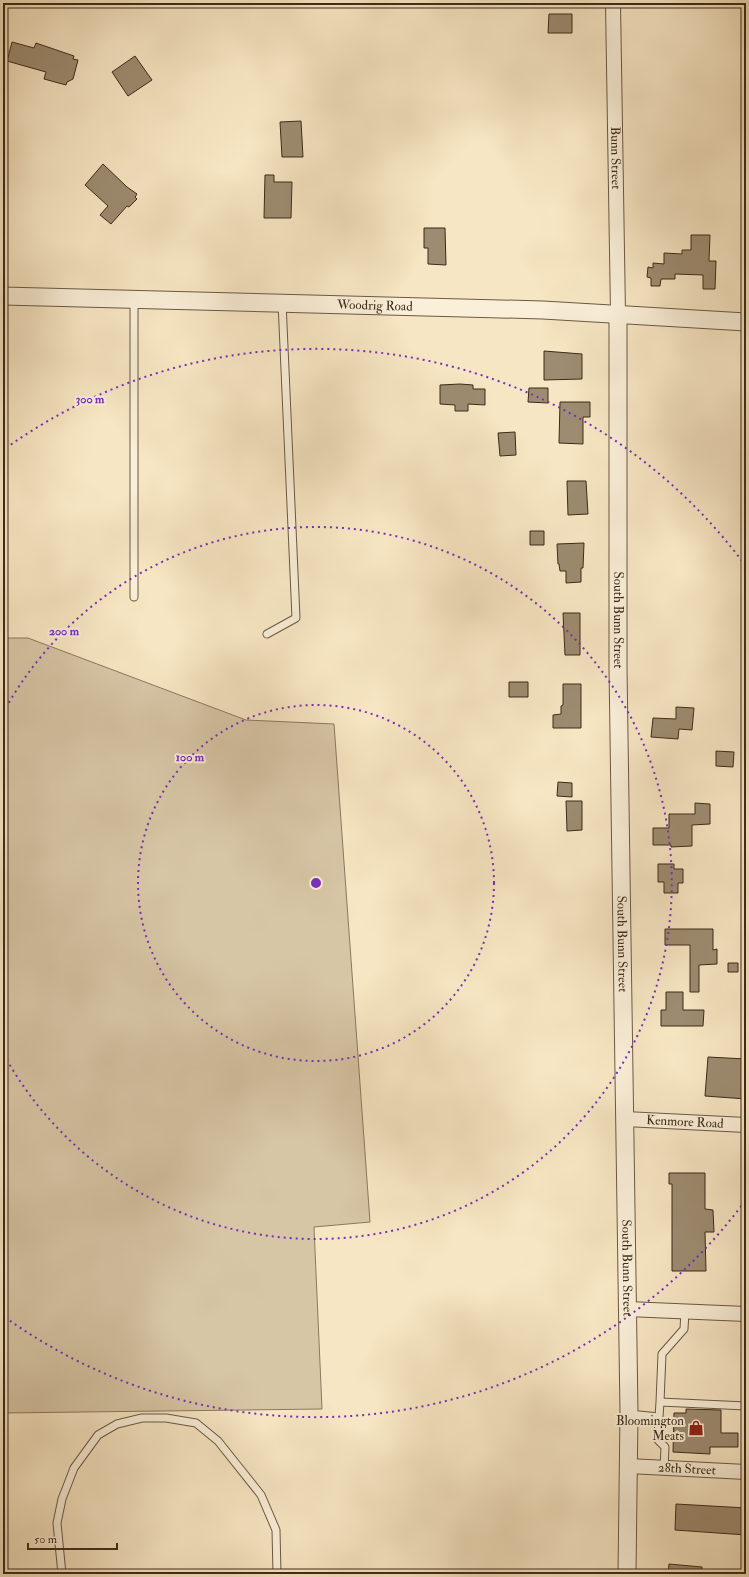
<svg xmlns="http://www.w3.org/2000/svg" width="749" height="1577" viewBox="0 0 749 1577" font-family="'IM FELL Double Pica',serif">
<rect width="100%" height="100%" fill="#f7e6c3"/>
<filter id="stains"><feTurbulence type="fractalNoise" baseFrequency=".005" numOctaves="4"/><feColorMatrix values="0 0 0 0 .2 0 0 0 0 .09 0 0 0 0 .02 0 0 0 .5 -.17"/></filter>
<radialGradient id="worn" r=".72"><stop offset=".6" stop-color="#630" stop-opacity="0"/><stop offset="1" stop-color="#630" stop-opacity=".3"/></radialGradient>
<!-- green -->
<path fill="#d7c6a6" stroke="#8a785f" d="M3,638H28L246,720L334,724L370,1222L314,1227L322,1409L3,1413Z"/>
<!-- building -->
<path fill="#9d8c71" stroke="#3c2a18" d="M549,14H572V33H548Z
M12,42L34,48L36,43L74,56L73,59L78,60L73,79L67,82L66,85L44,79L46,72L7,61Z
M135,56L152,80L128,96L112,72Z
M301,121L303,157H282L280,122Z
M103,164L127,187L137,194L135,197L137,199L129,207L127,206L111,224L100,215L108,206L85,185Z
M265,175H274V182H292L291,218H264Z
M424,228H445L446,265L428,264V248H424Z
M691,235H710L709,261H716L715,289H703V275L675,274V279H661L660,286H651V278L647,277L648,267L653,268V263L664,264V253L682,254V250H691Z
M544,351L582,354V379L544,380Z
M460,384L473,385V389H485V405L468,404V411H455V405L440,404V385Z
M529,388H548V403L528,402Z
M560,402H590V417H583V444L559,443Z
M515,432L516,455L500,456L498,433Z
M567,481H586L588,514L568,515Z
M530,531H544V545H530Z
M584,543L583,568H581V582L566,583V571H560L559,564H558L557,544Z
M563,613H580V655H565Z
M509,682H528V697H509Z
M563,684H581V728H553V715L561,714V706L563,705Z
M676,707L694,708L692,730L679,729L678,739L651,737L653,718L676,719Z
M716,751L734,752L733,767L716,766Z
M558,782L572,783V797L557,796Z
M566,801H582V830L567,831Z
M695,803L710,804V824L692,825V846L671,847V845H653V828H669V814H695Z
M658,864H674V869H683V883H678V893H664V882H658Z
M665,929H713V950L717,949V964L699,965V992H690V945H665Z
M728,963H738V972H728Z
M666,992H683V1010H704L703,1026H661V1010H666Z
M708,1057L746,1059V1099L705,1096Z
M669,1173H705V1209L713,1210L714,1232H705L706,1271H672V1184H669Z
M686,1409L721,1410V1433H738V1447H710V1454L673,1452L674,1413H686Z
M676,1504L746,1508V1535L675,1530Z
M669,1564L702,1567V1574H668Z"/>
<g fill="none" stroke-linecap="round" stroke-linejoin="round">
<defs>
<path id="service" d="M134,597V299
M267,634L296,618L282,302
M660,1402L662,1354L684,1329L685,1311
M629,1414L659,1417L658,1440L665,1447L664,1468
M659,1417L660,1402L746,1406
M62,1574L57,1523L62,1499L74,1468L98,1435L117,1424L142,1418H166L196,1423L218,1441L261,1495L276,1530L277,1574"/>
<g id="minor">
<path id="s1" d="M613,3L618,314"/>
<path id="s2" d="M625,1119L746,1125"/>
<path d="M627,1309L746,1314"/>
<path id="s3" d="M628,1466L746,1472"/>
</g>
<g id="tertiary">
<path id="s4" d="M3,296L543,310L746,322"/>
<path id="s5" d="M618,314V667L629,1413L627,1574"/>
</g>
</defs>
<!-- service casing -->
<use href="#service" stroke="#6b5943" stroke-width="9"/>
<!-- minor casing -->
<use href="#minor" stroke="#6b5943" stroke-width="16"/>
<!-- tertiary casing -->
<use href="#tertiary" stroke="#6b5943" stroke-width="19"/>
<!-- service -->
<use href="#service" stroke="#faefd8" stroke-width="7"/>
<!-- minor -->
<use href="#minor" stroke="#faefd8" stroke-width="14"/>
<!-- tertiary -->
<use href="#tertiary" stroke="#faefd8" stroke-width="17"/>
</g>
<!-- distance rings -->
<g fill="none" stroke="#7b2cbf" stroke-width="2" stroke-dasharray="2 4">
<circle cx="316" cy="883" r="178"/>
<path d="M3 713A356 356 0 1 1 3 1053"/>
<path d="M745 1201A534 534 0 0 1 6 1318M6 448A534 534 0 0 1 745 565"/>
</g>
<!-- icons -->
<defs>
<symbol id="shop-bare" viewBox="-9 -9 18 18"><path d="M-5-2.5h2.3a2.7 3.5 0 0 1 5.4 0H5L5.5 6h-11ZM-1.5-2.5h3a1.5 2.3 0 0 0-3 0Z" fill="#8f2418" stroke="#faefd8" stroke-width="2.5" paint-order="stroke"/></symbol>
</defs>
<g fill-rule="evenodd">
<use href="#shop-bare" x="685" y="1417" width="22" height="22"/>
</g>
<g text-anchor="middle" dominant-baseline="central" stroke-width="4" stroke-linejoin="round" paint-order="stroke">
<!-- street labels -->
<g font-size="13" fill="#3c2a18" stroke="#faefd8">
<text stroke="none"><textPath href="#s1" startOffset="155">Bunn Street</textPath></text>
<text stroke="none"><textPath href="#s4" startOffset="372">Woodrig Road</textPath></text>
<text stroke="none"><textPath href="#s5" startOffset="306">South Bunn Street</textPath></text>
<text stroke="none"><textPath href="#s5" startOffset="630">South Bunn Street</textPath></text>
<text stroke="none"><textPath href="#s2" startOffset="60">Kenmore Road</textPath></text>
<text stroke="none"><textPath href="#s5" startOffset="954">South Bunn Street</textPath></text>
<text stroke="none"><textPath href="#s3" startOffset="59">28th Street</textPath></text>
</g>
<!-- poi labels -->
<g font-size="13" fill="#3c2a18" stroke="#faefd8" text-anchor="end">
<text x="684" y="1421">Bloomington<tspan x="684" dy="15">Meats</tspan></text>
</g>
</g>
<circle cx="316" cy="883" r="6" fill="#7b2cbf" stroke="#faefd8" stroke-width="2"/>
<g font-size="12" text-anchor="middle" font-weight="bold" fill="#7b2cbf" stroke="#faefd8" stroke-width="4" stroke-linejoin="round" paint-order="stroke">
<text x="90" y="403">300 m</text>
<text x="64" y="635">200 m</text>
<text x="190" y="761">100 m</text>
</g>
<!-- margin -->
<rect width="749" height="1577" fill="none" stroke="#f7e6c3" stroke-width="16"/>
<rect x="4" y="4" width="741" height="1569" fill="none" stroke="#3c2a18" stroke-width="2"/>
<rect x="8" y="8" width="733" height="1561" fill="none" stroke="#3c2a18"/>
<!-- scale -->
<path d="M28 1543v6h89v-6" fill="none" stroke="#3c2a18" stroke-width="2"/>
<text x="34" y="1543" font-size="12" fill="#3c2a18" stroke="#faefd8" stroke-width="3" paint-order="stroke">50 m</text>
<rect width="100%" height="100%" filter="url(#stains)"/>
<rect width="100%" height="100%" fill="url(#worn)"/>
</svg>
